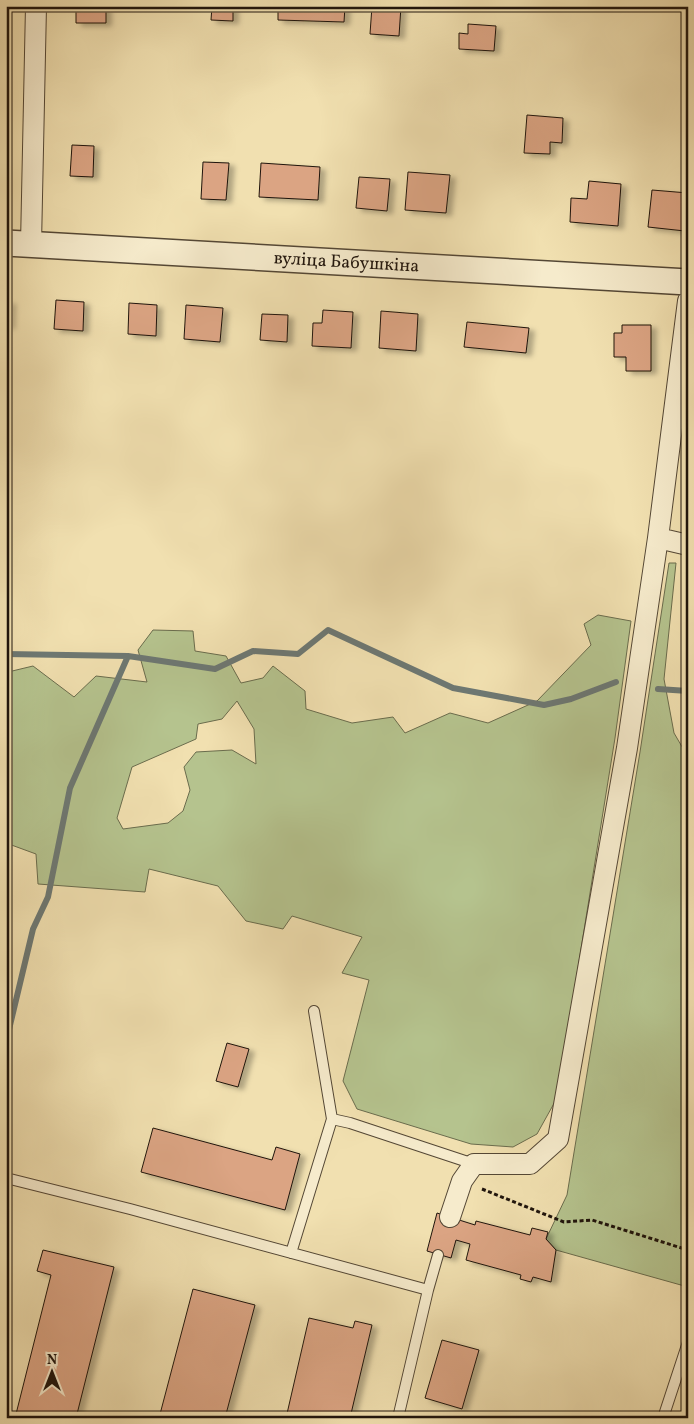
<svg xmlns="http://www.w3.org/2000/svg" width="694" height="1424" viewBox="0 0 694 1424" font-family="Vollkorn,serif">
<defs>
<filter id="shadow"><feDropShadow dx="5.5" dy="3" stdDeviation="2.5" flood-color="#0004"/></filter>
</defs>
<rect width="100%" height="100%" fill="#f1e0b0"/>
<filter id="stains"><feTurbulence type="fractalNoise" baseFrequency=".004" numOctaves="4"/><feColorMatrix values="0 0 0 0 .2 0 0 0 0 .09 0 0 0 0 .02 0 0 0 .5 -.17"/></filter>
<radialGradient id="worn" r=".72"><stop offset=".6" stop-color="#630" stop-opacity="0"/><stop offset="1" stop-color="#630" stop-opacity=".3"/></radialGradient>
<!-- green -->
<path fill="#b5c38e" stroke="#6a6c4d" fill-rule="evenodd" d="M669,563H676L664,679L674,733L688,757V1287L556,1250L546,1239L567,1195L640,752Z
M598,615L631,621L615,738L557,1098L537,1134L513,1147L471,1144L357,1109L343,1081L369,980L342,973L362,937L292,916L283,929L246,921L218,886L149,869L145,892L38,884L36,854L6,843V682L8,672L33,666L74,697L96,676L147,682L138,650L153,630L193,631L195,651L226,656L241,683L263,678L273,666L305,691L306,709L352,723L393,717L405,733L450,713L488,723L537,701L591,645L584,624ZM237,701L254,729L256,764L232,750L196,752L184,767L190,790L183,811L168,823L123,829L117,818L132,767L196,739L198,724L222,719Z"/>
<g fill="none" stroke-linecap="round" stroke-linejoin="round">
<!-- stream -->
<path stroke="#6d7873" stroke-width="6" d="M6,654L128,656L215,669L253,651L298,654L328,630L453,688L544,705L571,699L616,682
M658,689L688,691
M6,1042L33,929L48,897L70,788L128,656"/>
</g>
<!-- building -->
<path fill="#dba483" stroke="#1f140c" filter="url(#shadow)" d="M76,6H106V23H76Z
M212,6H233V21L211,20Z
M278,6H345L344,22L278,20Z
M372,6H401L399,36L370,34Z
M468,24L496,26L494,51L459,49V33L468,34Z
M527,115L563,118L562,143L550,142V154L524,153Z
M72,145L94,146L93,177L70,176Z
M203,162L229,163L226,200L201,199Z
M261,163L320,167L318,200L259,197Z
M408,172L450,175L446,213L405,210Z
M359,177L390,179L387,211L356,208Z
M589,181L621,184L618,226L570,222L571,198L587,199Z
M652,190L688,193L685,231L648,227Z
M56,300L84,302L83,331L54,329Z
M6,301H10L9,326H6Z
M129,303L157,305L156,336L128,334Z
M186,305L223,308L220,342L184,339Z
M323,310L353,312L351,348L312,346L313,323H322Z
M381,311L418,314L416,351L379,348Z
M262,314L288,315L287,342L260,340Z
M467,322L529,328L526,353L464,347Z
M622,325H651V371H626V357H614V333H622Z
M227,1043L249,1049L238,1087L216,1081Z
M153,1128L272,1160L276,1147L300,1154L285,1210L141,1172Z
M437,1213L475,1225L476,1221L530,1235L532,1228L548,1232L546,1239L556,1250L551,1282L533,1277L531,1282L520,1279L521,1275L466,1260L470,1244L456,1240L451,1258L427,1251Z
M43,1250L114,1267L76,1418H15L51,1275L37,1271Z
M193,1289L255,1305L225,1418H159Z
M309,1318L353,1328L355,1321L372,1325L350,1418H286Z
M442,1340L479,1350L462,1409L425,1398Z"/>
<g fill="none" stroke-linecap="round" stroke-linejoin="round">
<defs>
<path id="service" d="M332,1119L350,1123L474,1164
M6,1178L130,1209L428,1290
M291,1253L332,1119L314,1011
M398,1418L428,1290L438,1255
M663,1418L688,1342"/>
<path id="minor" d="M31,244L36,6
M658,538L688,545
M450,1217L462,1181L474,1164H530L558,1139L627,748L658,538L688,301"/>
<g id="tertiary">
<path id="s1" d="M6,243L688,282"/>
</g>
</defs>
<!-- service casing -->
<use href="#service" stroke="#544735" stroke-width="12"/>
<!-- minor casing -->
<use href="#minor" stroke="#544735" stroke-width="22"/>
<!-- tertiary casing -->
<use href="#tertiary" stroke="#544735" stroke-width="28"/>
<!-- path -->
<path stroke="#1f140c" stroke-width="3" stroke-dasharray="4 2.5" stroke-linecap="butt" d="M482,1189L564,1222L592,1220L688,1250"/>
<!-- service -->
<use href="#service" stroke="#f6ebcc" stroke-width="10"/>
<!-- minor -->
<use href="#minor" stroke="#f6ebcc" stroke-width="20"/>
<!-- tertiary -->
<use href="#tertiary" stroke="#f6ebcc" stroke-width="25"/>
</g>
<g text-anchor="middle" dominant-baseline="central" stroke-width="4" stroke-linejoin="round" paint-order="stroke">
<!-- street labels -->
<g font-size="18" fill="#1f140c" stroke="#f6ebcc">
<text stroke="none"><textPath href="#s1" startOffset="341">вуліца Бабушкіна</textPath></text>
</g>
</g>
<!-- margin -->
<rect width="694" height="1424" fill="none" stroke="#f1e0b0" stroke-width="25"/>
<rect x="8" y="8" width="679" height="1409" fill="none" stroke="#1f140c" stroke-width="2.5"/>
<rect x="12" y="12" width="669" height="1399" fill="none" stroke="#1f140c"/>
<!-- north arrow -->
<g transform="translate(52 1372)" stroke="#f6ebcc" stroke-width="4" paint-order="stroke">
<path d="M0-4L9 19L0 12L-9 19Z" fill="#1f140c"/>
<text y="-8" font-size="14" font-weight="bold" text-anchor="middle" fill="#1f140c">N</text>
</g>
<rect width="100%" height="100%" filter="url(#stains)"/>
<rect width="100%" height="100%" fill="url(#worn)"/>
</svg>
